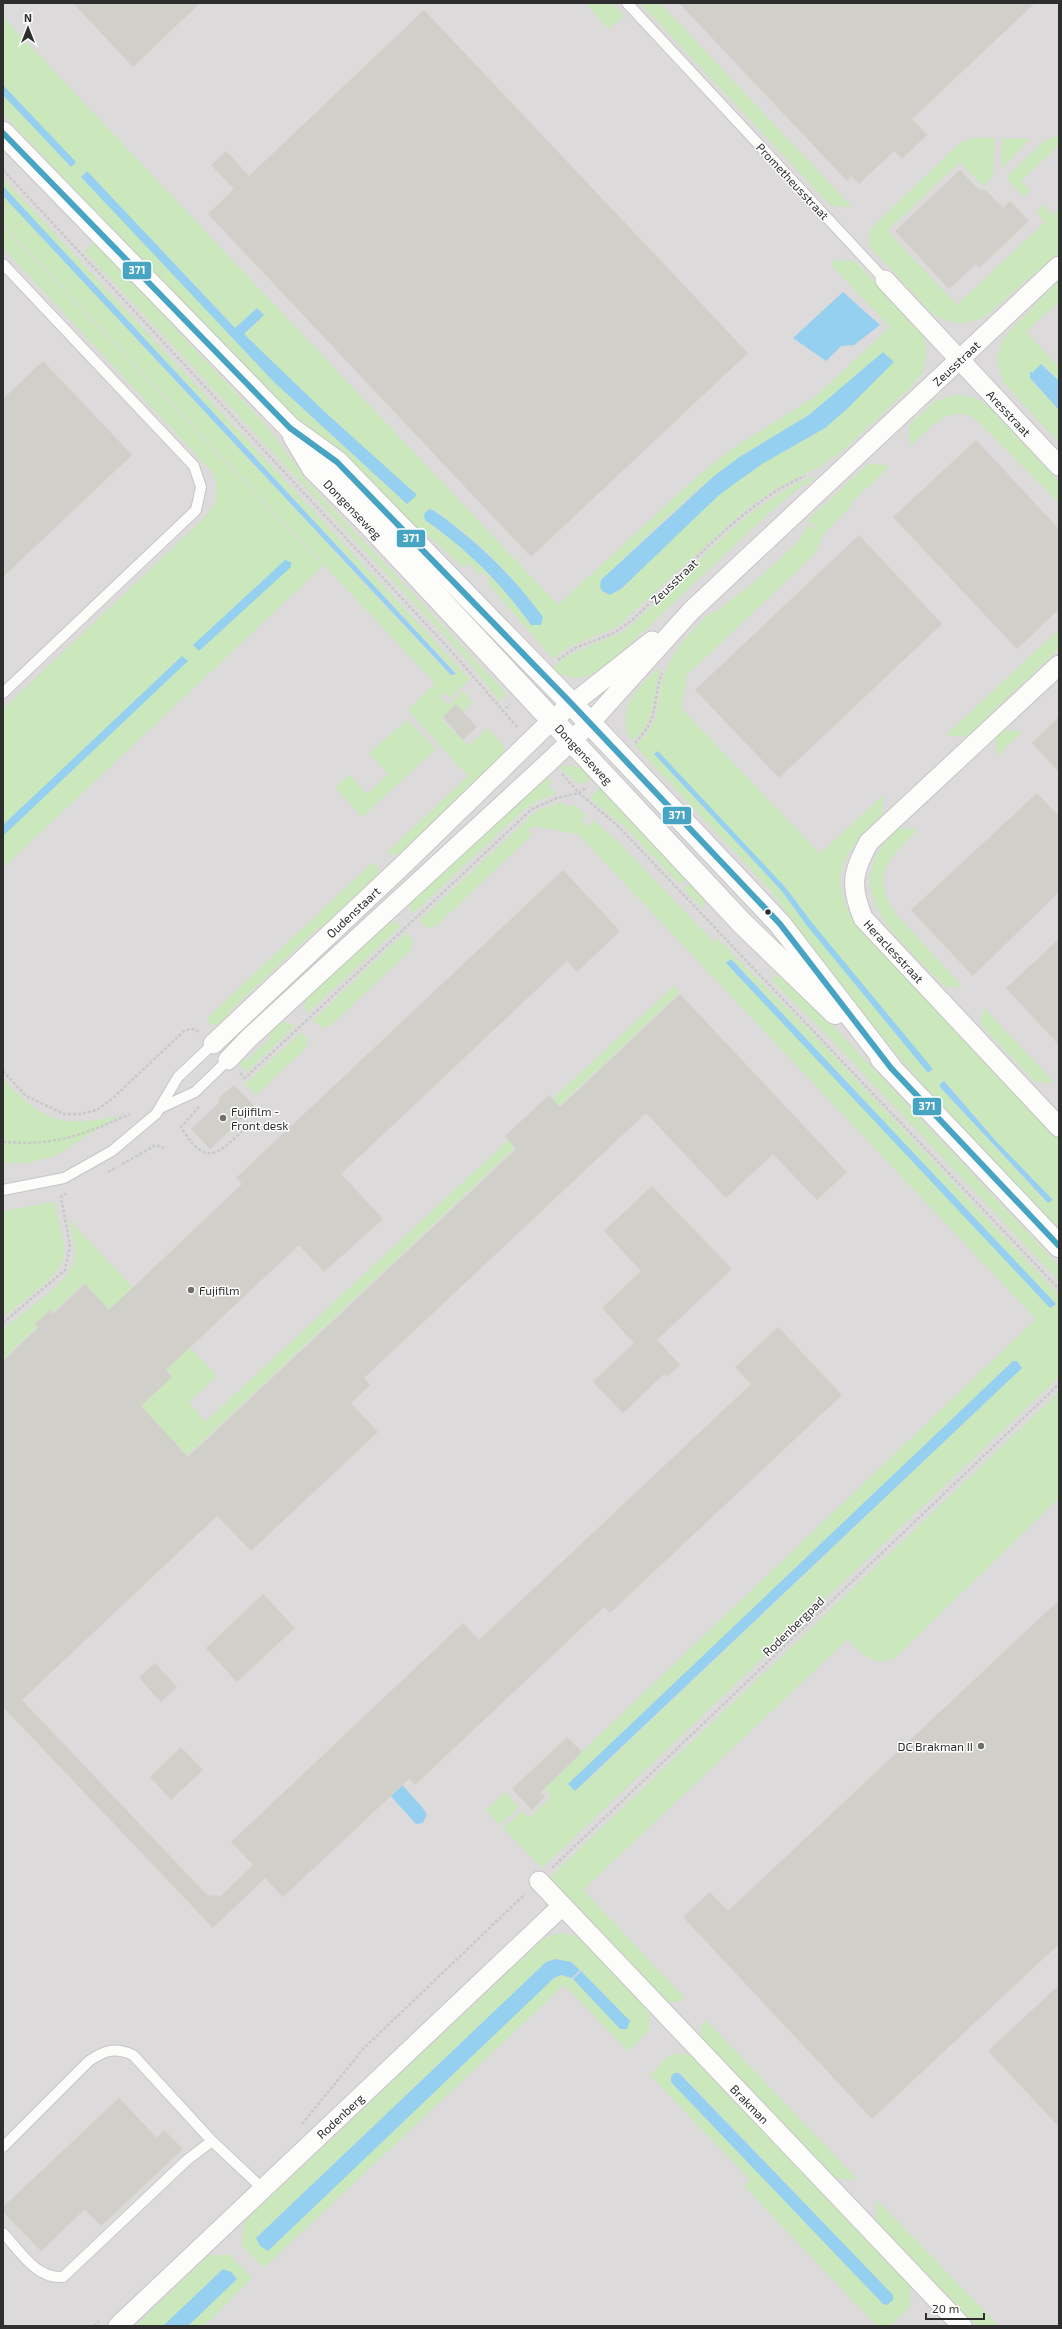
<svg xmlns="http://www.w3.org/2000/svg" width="1062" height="2329" viewBox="0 0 1062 2329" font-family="'Exo 2',sans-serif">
<rect width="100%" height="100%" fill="#ece9e4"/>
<!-- industrial -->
<path fill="#dcdadb" d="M3,3H1059V2326H3Z"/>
<!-- green -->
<path fill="#cae8bc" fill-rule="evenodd" d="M585,3H612L624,16L609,29Z
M640,3H660L852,207L831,206Z
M3,17L558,605L693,480L730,450L817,395L890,327L831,265L835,260L855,261L919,329L925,341L926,360L922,373L914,384L835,458L833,457L821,466L775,489L747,508L617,627L569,647L553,659L487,583L490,580L483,572L480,575L469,563L464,568L425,533L422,536L277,401L3,114V95L71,167L76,163L3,85ZM87,171L236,328L257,308L264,315L244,334L327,414L417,495L407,504L273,381L81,176ZM837,394L836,419C809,441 776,453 748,473C701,505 662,550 621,589L612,594L604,593L601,580C641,543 685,497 728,466C763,440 803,422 837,394ZM431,509C438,512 445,518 451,523C487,548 517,582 543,617L531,625C502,584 467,549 425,520Z
M1059,136V145L1021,181L1030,191L1024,197L1006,178L1045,140Z
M971,138H995L993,176L983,186L960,162L887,231L957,305L1045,222L1036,211L1043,205L1052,215L1059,209V252L986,316C967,327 946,325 930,311L870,247V229L959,144Z
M1002,138L1030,139L1001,169Z
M3,178L470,679L450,698L444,692L439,697L449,705L463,691L473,702L463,712L456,705L441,719L469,746L487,728L504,746L506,755L401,854L394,855L387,852L468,776L408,710L435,683L3,224V196L447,672L451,675L456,674V672C304,511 155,347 3,186Z
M3,226L323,566L3,868V709L201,521C217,503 220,498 214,474L3,248Z
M94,242L268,427L306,480L506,693L499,701L468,661L85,252Z
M1059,280V301L1026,332L1059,367V381L1045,366L1037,368L1032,373L1031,380L1059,410V443L1004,383L997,359L1000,346L1006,335Z
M953,395L973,397L985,403L1059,481V503L979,422C952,399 929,429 910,447L909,425L934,402Z
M869,463L890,466L850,504L851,506L822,536L816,553L687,675L681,708L820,854L883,795V814C849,846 821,877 857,923L1059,1137V1234L904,1063L827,969L771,891L635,746C666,716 653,705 666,671C675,647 692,630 711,612L713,614L757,580L799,541L808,524L813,529L816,526L812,522L810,524L807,521ZM685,787L785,887L813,924L896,1025L826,949L781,890ZM945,1081L995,1140L1053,1200L1047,1203L940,1087Z
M813,476L815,478L806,486L804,484L770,512L613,660C592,677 579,685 553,670C557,655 609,640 625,630C687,579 737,508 813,476Z
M1059,629V649L966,737L946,735Z
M659,668L660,670C654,689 654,734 630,740C616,710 637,686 659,668Z
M407,720L436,749L362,817L335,788L349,774L367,794L388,774L369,753Z
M1003,730L1022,732L997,756L996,736Z
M566,765L583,768L594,775L586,783H577L559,767Z
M544,773L552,782L548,785L556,794L535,802L522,811L413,914L410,908V901Z
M605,783L688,878L680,884L626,828L592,800L590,797Z
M563,802L567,807L575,805L586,815L581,821L588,827L594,820L620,844L714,942L718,939L814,1035L1059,1295V1377L542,1868L503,1828L522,1811L529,1818L551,1797L544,1788L1036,1319L578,834L533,826L528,831L532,835L436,926L428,928L419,921L531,816L543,808ZM732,959L1056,1304L1050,1308L727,963ZM1013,1361H1018L1022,1368L586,1782L568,1784Z
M898,828L919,829C891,854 868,879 897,915L963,987H945C901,940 831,891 898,828Z
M373,862L379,871V876L321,929L318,928L228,1013L230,1017L220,1025L210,1024L206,1019Z
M691,882L706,903L702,908L683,888Z
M388,922H395L401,926L307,1014L304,1005L306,998Z
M406,932L413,942L411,950L330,1026L323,1028L313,1020Z
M778,973L785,975L1059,1266V1281L823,1031L771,980Z
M674,986L680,992L187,1456L109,1435L172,1375L84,1283L6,1356L94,1449L3,1433V1330C21,1312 67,1286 74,1261C78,1248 71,1232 68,1219L217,1376L189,1402L205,1422Z
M984,1008L1054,1082L1053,1083L1035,1082L980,1024Z
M285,1022L295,1026L250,1069L246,1071L236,1063L240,1059L247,1060L270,1038V1031L278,1023Z
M301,1032L307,1039V1047L256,1095L245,1084Z
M3,1079C44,1122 62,1129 121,1115L53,1157L26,1163H3Z
M54,1202C58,1219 66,1240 64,1257C62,1274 17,1306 3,1317V1211Z
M1059,1392V1498L894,1659C889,1660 882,1662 878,1661C866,1658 853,1648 849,1638L583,1890L684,1997L679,2002H668L550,1877Z
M505,1792L519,1807L500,1825L486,1810Z
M563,1933L575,1936L584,1943L649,2011V2031L628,2051L564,1985L264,2268L242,2245L244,2222L542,1940L552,1935ZM556,1959L571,1962L580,1970L583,1967L581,1971L630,2021L623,2030L573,1979L568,1982L572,1978L561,1975L554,1978L268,2250L260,2246L256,2238L546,1962Z
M706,2020L858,2180L837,2179L701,2037L702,2025Z
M671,2054H690L910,2286V2307L890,2326H877L744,2186L750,2180L650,2075ZM674,2073H680L893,2295L883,2304L671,2082L670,2080Z
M877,2200L999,2326H977L876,2221Z
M209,2255H230L252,2278L205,2326H188L237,2279L231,2272L223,2269L163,2326H135Z"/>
<!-- water -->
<path fill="#95d0f0" d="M3,85L76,162L71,167L3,95Z
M87,171L235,328L257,308L264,315L244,334L327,414L417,495L407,504L273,381L81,177Z
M3,186L456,674L451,675L3,196Z
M843,292L880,325L854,345L841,346L826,361L793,338Z
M883,352L894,362L847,409L825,428L762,464L719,495L621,589L610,595L602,591L600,586L601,580L714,476L741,456L809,415Z
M1041,364L1059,381V410L1030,378V371L1032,373Z
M429,509L433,510C476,540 512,575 543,617L541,625H531C502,584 467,549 425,520L424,514Z
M285,560L291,562V567L199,651L193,645Z
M182,656L188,661L3,836V825Z
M658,751L785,887L813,924L933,1069L928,1073L808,927L781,890L654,754Z
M731,959L1056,1304L1050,1308L726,963Z
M944,1081L995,1140L1053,1200L1048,1203L940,1087V1084Z
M1013,1361H1017L1022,1368L575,1791L568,1784Z
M379,1759L422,1807L427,1814L423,1823L416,1824L362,1764Z
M556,1959L571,1962L580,1970L572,1978L561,1975L554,1978L268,2251L260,2246L256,2238L546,1962Z
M581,1971L630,2021L627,2029H620L573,1979Z
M674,2073H679L893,2295V2300L887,2305L883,2304L671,2082V2077Z
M223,2269L231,2272L237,2279L188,2326H163Z"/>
<!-- building -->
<path fill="#d1cfca" stroke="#d7d5d0" d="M73,3H200L133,67Z
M679,3H1035L912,119L927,135L902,159L894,151L859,184L851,176L847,181Z
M424,10L748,353L531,557L208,214L234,189L211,165L226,151L249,176Z
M960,170L979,190H986L1003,208L1010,201L1029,221L979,268L976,264L949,289L895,231Z
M43,361L132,455L3,577V399Z
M976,440L1059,529V609L1017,649L893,517Z
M859,535L942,624L779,778L695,690Z
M456,704L477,727L463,740L443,717Z
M1059,717V772L1032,743Z
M1037,793L1059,816V892L973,976L911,910Z
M563,870L620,931L577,972L567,961L341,1174L383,1219L324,1272L299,1245L166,1370L172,1377L141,1406L188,1457L516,1149L505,1136L549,1095L560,1107L680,994L847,1172L817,1200L773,1154L726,1198L646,1113L364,1378L370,1385L351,1403L378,1432L251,1551L217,1516L22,1700L207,1895L221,1896L253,1865L231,1842L463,1623L479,1640L751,1384L735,1367L778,1327L842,1395L610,1613L604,1607L415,1785L409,1779L283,1897L265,1878L213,1928L3,1707V1361L39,1327L35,1324L50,1310L53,1314L85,1284L109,1310L242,1184L236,1178Z
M1059,939V1045L1006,988Z
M234,1085L255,1107L210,1149L191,1129L219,1103V1098Z
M652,1186L732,1269L657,1340L680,1365L667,1377L664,1374L623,1413L593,1382L634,1343L602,1308L641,1271L604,1231Z
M263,1594L295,1628L237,1682L206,1648Z
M1059,1600V1944L872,2119L683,1917L710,1892L728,1911Z
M155,1663L177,1687L161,1702L139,1678Z
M567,1737L582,1752L541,1792L545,1797L532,1810L512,1789Z
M181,1747L203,1770L171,1800L150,1777Z
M1059,1985V2127L988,2051Z
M119,2098L157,2138L164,2130L183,2149L101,2226L85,2209L41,2251L3,2212V2207Z"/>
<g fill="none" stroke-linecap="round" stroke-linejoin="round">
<defs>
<path id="lane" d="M627,3L885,280
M3,264L194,466L201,487L196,510L3,693
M160,1108L195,1092L228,1060
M3,1190L64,1178L112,1151L156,1114L178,1077L213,1044
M3,2147L89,2061C105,2050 115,2047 133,2055L212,2141L263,2189
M3,2233C20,2251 36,2279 63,2277L187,2160L212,2141"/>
<path id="street" d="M885,280L1059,466
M1059,665L869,842C852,872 850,886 863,918L1059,1127
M213,1044L403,865L552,720L652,641
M228,1060L249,1038L550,761L590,723L691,611L1059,266
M539,1881L962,2326
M118,2326L562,1906"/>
<path id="secondary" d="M3,133L290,428L337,462L571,703L780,924L891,1068
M294,436L313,468L366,521L742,923L835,1013
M881,1058L1059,1246"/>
</defs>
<!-- lane casing -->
<use href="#lane" stroke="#c6c5c5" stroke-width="12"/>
<!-- street casing -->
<use href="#street" stroke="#c6c5c5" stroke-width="21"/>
<!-- secondary casing -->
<use href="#secondary" stroke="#c6c5c5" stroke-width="24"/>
<!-- path -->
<path stroke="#c9c9c8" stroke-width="2.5" stroke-dasharray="3 2" stroke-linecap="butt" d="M3,170L452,652L517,727
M558,660L575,648L614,633L631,621C680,576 744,501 805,476
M502,712L510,704
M635,743C661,716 651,704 662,673
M562,774L579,793L618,826L1059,1289
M3,1071L26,1096L64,1114H80L97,1110L113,1098L185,1030L193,1029L200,1032
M240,1073L245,1078L532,809L557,798L579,793L587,787
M199,1107L181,1127C206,1170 220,1153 247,1126
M3,1142C56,1146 83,1135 130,1114
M122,1164L156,1145L164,1148
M108,1172L117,1167
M3,1323L65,1270L70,1246L61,1197L66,1193
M552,1868L1059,1384
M302,2124L364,2048L525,1894
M94,2326L99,2321"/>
<!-- lane -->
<use href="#lane" stroke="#fcfcfb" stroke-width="10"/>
<!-- street -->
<use href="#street" stroke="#fcfcfb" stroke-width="19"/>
<!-- secondary -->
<use href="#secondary" stroke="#fcfcfb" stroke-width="22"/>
<defs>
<path id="bus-1" d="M3,133L290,428L337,462L571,703L780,924L891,1068L1059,1246"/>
</defs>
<!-- bus-1 casing -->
<use href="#bus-1" stroke="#fff" stroke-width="9"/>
<!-- bus-1 -->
<use href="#bus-1" stroke="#48a4c3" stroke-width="6"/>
</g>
<!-- markers -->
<circle fill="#2e2e2e" stroke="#fff" stroke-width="1.5" cx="768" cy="912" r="3.5"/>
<g fill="#706f6e" stroke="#fff" stroke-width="1.5">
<circle cx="223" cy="1118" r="4"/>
<circle cx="191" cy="1290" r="4"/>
<circle cx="981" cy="1746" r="4"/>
</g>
<g text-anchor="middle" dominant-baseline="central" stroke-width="3" stroke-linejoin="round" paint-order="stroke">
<!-- street labels -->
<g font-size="12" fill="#2e2e2e" stroke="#fff">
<text transform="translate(793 181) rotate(47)">Prometheusstraat</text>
<text transform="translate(956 363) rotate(-43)">Zeusstraat</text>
<text transform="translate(1009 413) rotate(47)">Aresstraat</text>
<text transform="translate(353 509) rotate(46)">Dongenseweg</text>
<text transform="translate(674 581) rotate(-44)">Zeusstraat</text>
<text transform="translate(584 754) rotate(47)">Dongenseweg</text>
<text transform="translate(353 912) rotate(-43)">Oudenstaart</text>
<text transform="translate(894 951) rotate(47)">Heraclesstraat</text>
<text transform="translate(793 1626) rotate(-44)">Rodenbergpad</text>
<text transform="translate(750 2104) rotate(46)">Brakman</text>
<text transform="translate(340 2116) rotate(-43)">Rodenberg</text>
</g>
<!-- poi labels -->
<g font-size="12" fill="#2e2e2e" stroke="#fff" text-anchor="start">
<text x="231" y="1111">Fujifilm -<tspan x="231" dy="14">Front desk</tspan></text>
<text x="199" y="1290">Fujifilm</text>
<text x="973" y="1746" text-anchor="end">DC Brakman II</text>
</g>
</g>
<g stroke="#fff" stroke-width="1.5">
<rect x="122" y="261" width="30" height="19" rx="4" fill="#48a4c3"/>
<rect x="396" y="529" width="30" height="19" rx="4" fill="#48a4c3"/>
<rect x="662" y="806" width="30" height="19" rx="4" fill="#48a4c3"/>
<rect x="912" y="1097" width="30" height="19" rx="4" fill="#48a4c3"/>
</g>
<g font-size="11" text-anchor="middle" font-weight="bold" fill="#fff">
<text x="137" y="274">371</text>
<text x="411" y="542">371</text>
<text x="677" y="819">371</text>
<text x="927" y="1110">371</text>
</g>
<!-- border -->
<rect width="1062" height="2329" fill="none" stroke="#2e2e2e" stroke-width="8"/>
<!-- north arrow -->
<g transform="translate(28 28)" stroke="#ffffff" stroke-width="3" paint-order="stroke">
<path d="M0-3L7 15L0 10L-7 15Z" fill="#2e2e2e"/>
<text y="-6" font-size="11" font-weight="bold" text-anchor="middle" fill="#2e2e2e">N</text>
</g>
<!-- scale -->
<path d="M926 2313v6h58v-6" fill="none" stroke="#2e2e2e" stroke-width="2"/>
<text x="932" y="2313" font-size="12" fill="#2e2e2e" stroke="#ffffff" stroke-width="3" paint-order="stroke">20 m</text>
</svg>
